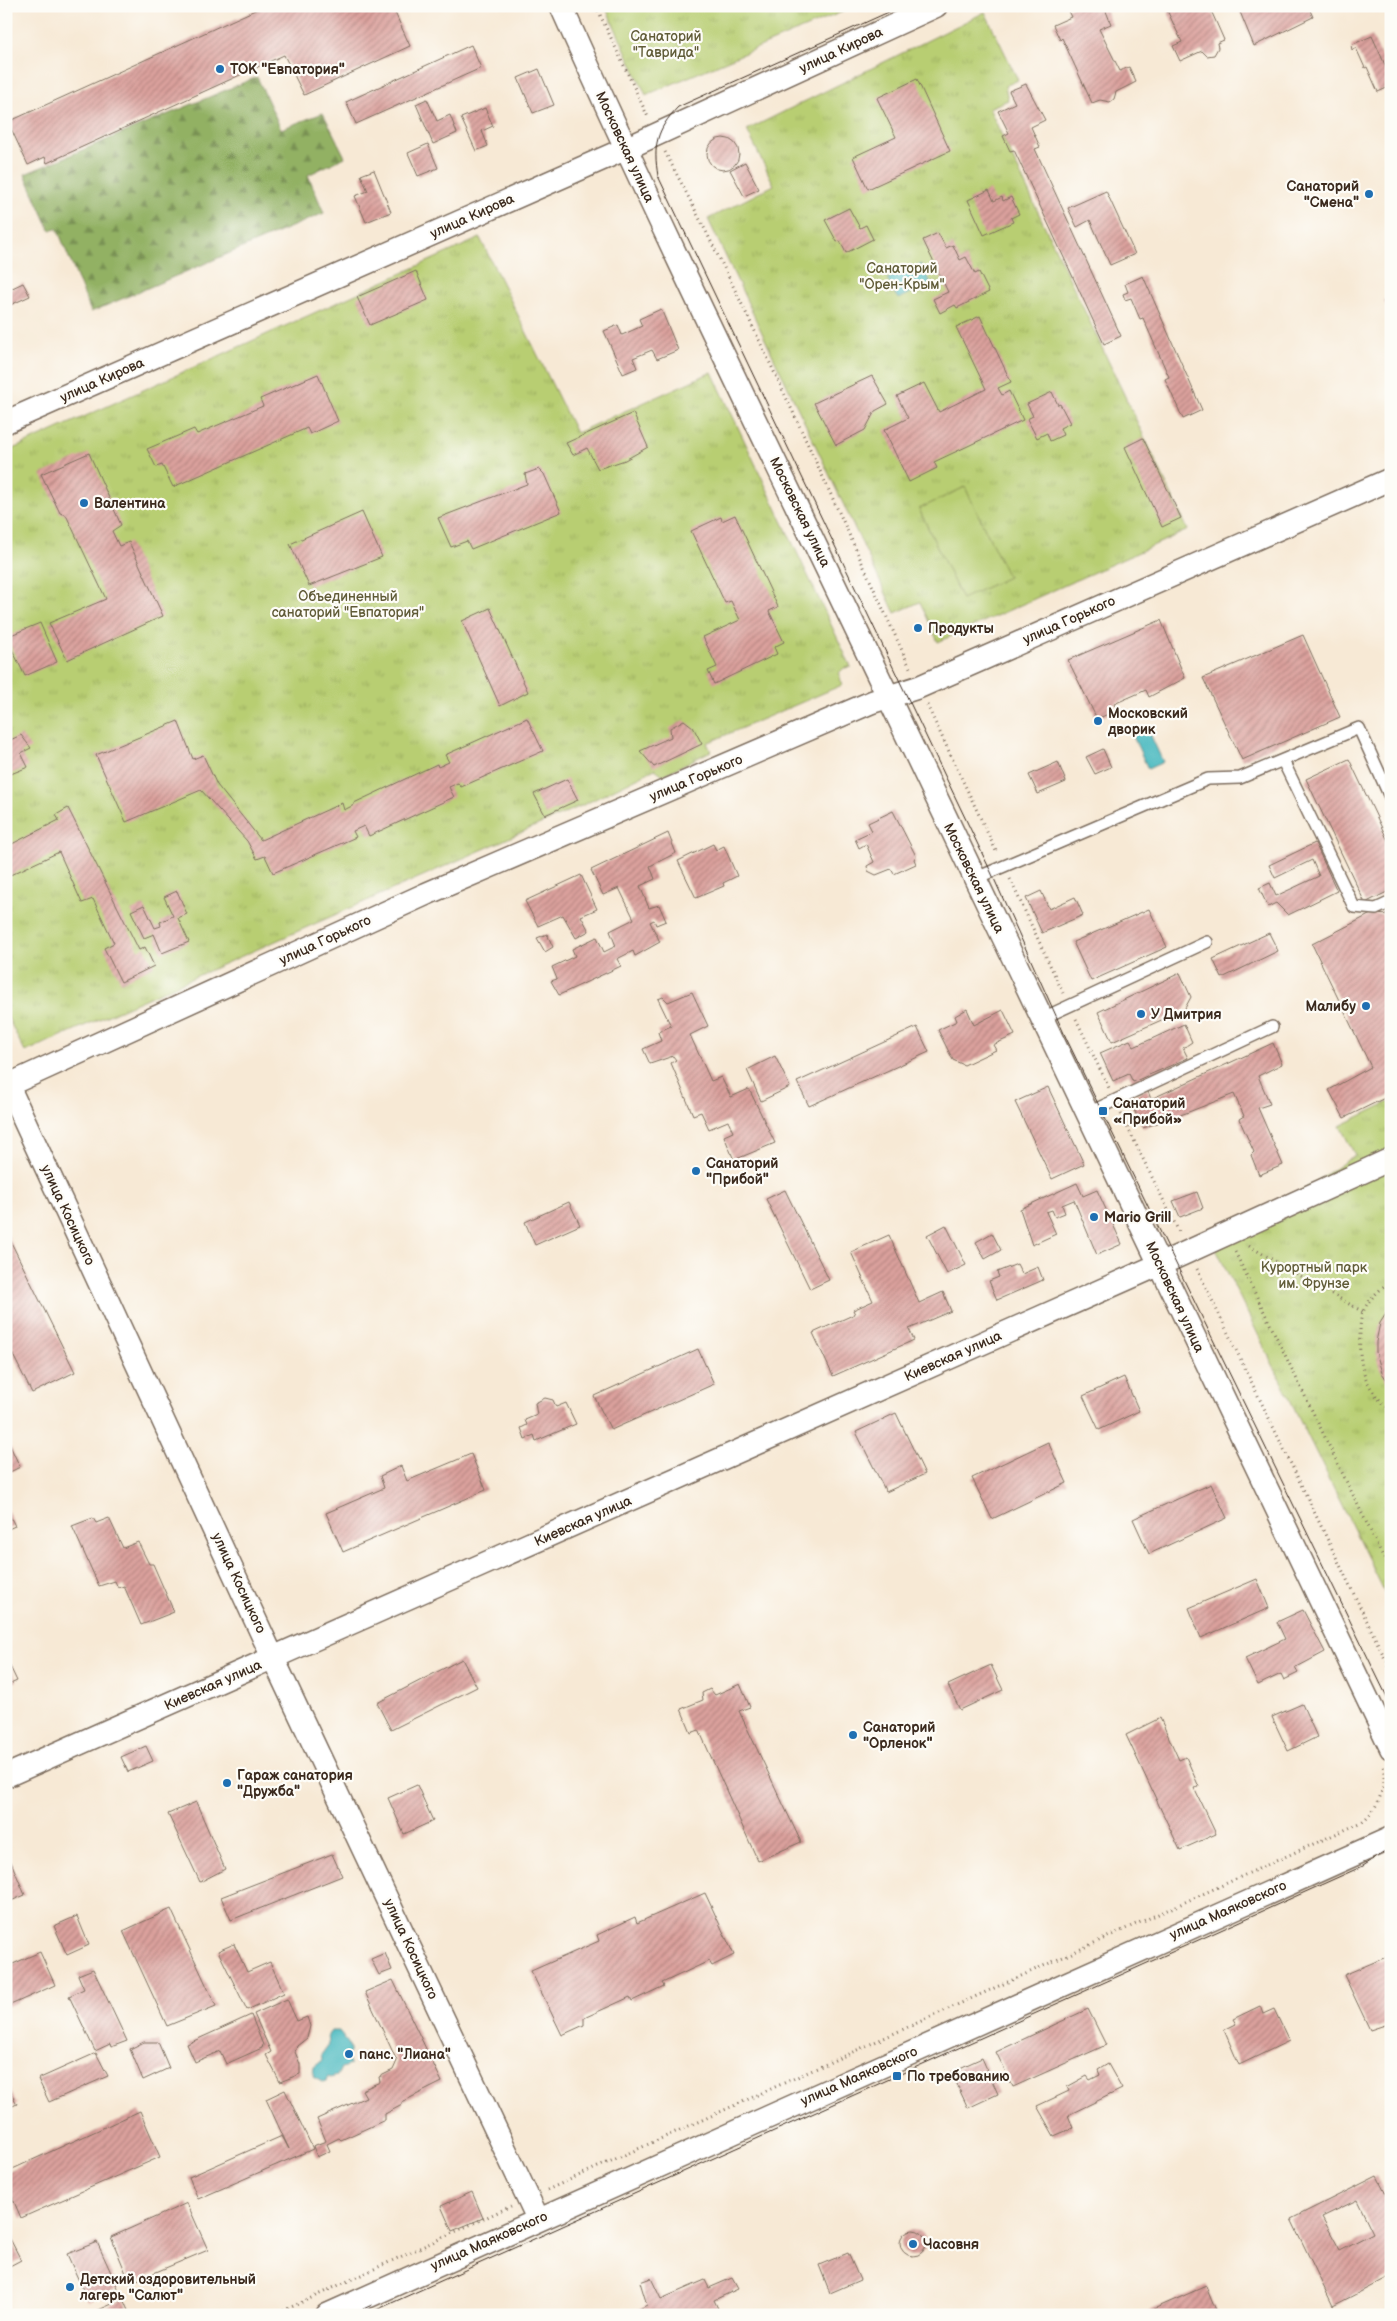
<svg xmlns="http://www.w3.org/2000/svg" width="1397" height="2321" viewBox="0 0 1397 2321" font-family="'Balsamiq Sans',sans-serif">
<defs>
<pattern id="forest-firs" width="22" height="20" patternUnits="userSpaceOnUse" patternTransform="scale(1.25)"><rect width="22" height="20" fill="#92b164"/><path d="M5 1l3.5 6h-7zM16 11l3.5 6h-7z" fill="#789052"/></pattern>
<pattern id="park-tufts" width="24" height="20" patternUnits="userSpaceOnUse" patternTransform="scale(1.25)"><rect width="24" height="20" fill="#b8ce72"/><path d="M3 7l-1-3M5 7V3M7 7l1-3M15 17l-1-3M17 17v-4M19 17l1-3" fill="none" stroke="#9fb162"/></pattern>
<pattern id="building-hatch" width="6" height="6" patternUnits="userSpaceOnUse" patternTransform="scale(1.25)"><rect width="6" height="6" fill="#dba19d"/><path d="M-1 1l2-2M0 6l6-6M5 7l2-2" fill="none" stroke="#b3837f"/></pattern>
</defs>
<rect width="100%" height="100%" fill="#fdfcf7"/>
<filter id="ink" filterUnits="userSpaceOnUse"><feTurbulence type="fractalNoise" baseFrequency=".02" numOctaves="2"/><feDisplacementMap in="SourceGraphic" scale="10" xChannelSelector="R" yChannelSelector="G"/><feConvolveMatrix kernelMatrix="1 2 1 2 8 2 1 2 1" color-interpolation-filters="sRGB"/></filter>
<filter id="wash" filterUnits="userSpaceOnUse"><feTurbulence type="fractalNoise" baseFrequency=".0096" numOctaves="4" result="noise"/><feDisplacementMap in="SourceGraphic" scale="20" xChannelSelector="R" yChannelSelector="G"/><feGaussianBlur stdDeviation="1.12" result="paint"/><feColorMatrix in="noise" values="0 0 0 0 0 0 0 0 0 0 0 0 0 0 0 0 0 1.4 0 .05"/><feComposite in="paint" operator="in"/></filter>
<g filter="url(#wash)">
<rect width="100%" height="100%" fill="#f7e9d5"/>
<!-- forest -->
<path fill="url(#forest-firs)" stroke="#666e41" d="M257,77L281,129L323,113L345,157L308,175L324,213L91,312L57,228L50,230L25,174Z"/>
<!-- park -->
<path fill="url(#park-tufts)" stroke="#7a7c48" d="M605,6H856L646,95Z
M985,12L1018,80L1005,86L1008,100L989,108L1188,530L938,642L920,602L895,613L708,219L774,185L747,130Z
M480,238L576,433L712,372L851,667L844,668L839,673L842,685L707,743L711,751L663,775L655,769L581,806L25,1052L6,1014V452Z
M1391,1101V1605L1216,1249L1355,1155L1340,1126Z"/>
<!-- garden -->
<path fill="#b8ce72" stroke="#7a7c48" d="M965,487L1008,577L962,599L919,509Z"/>
<!-- water -->
<path fill="#4ab9c0" stroke="#42726f" d="M921,264L931,283L898,299L887,279Z
M1147,727L1163,762L1148,769L1132,734Z
M331,2031H339C344,2037 351,2045 350,2053L347,2055L350,2065L341,2068L337,2076L331,2078L328,2077L326,2081L322,2082L313,2077L314,2066L322,2060L321,2055L329,2044L328,2035Z"/>
<g id="blocks">
<!-- building -->
<path fill="url(#building-hatch)" fill-rule="evenodd" d="M264,6H392L410,46L304,95L284,55L47,163L45,157L28,165L8,122Z
M1073,6H1104L1111,24L1099,29L1120,71L1129,67L1136,82L1116,92L1114,99L1110,102L1100,100L1092,103L1062,38L1060,40L1053,25L1071,17L1067,9Z
M1165,6H1209L1224,40L1217,43L1218,48L1214,55L1207,56L1202,51L1180,61L1173,46L1182,42Z
M1240,6H1308L1313,17L1254,46L1238,7Z
M1372,36L1391,78V86L1378,92L1367,67L1365,68L1356,48L1352,50L1351,45Z
M471,45L481,68L356,124L346,102Z
M539,69L554,105L533,113L518,78Z
M917,79L950,151L868,189L853,157L896,137L877,98Z
M1026,84L1045,120L1031,127L1040,147L1035,149L1121,336L1104,344L1014,150L1010,151L1003,136L1009,133L998,111L1015,103L1009,91Z
M427,99L437,121L450,115L457,133L433,144L416,104Z
M485,108L493,126L482,131L488,146L476,151L461,118Z
M707 154a16 16 0 1 1 32 0a16 16 0 1 1-32 0Z
M428,144L438,168L418,176L408,153Z
M745,162L759,189L744,196L730,170Z
M374,170L391,212L366,222L355,196L368,191L361,175Z
M989,190L994,201L1002,197L1003,201L1011,197L1019,214L1011,218L1013,222L984,235L968,200Z
M1106,191L1135,254L1110,265L1090,220L1077,227L1068,208Z
M849,208L860,228L866,225L873,239L846,253L840,241L837,242L825,220Z
M938,233L946,248L953,245L960,260L966,257L975,274L979,272L989,292L957,308L955,305L940,313L933,299L948,292L923,240Z
M416,271L428,300L370,325L357,297Z
M1143,276L1202,410L1183,419L1165,379L1169,377L1143,318L1140,319L1131,298L1125,300L1123,294L1128,292L1125,284Z
M23,283L30,296L6,307V291Z
M1391,297V316L1384,301Z
M661,309L678,350L657,359L652,350L633,358L637,368L623,374L604,331L618,325L622,335L642,326L639,319Z
M980,316L1011,382L998,388L1002,395L1009,391L1023,420L934,462L937,468L909,482L884,430L908,418L897,396L924,383L939,412L986,389L956,327Z
M318,374L338,421L310,434L307,428L173,487L162,465L156,467L147,449L194,429L197,434L263,406L260,399Z
M872,376L888,404L875,411L865,430L836,445L814,403Z
M1052,392L1058,405L1060,404L1070,423L1060,428L1063,435L1050,441L1047,433L1037,438L1027,419L1033,416L1027,404Z
M633,413L648,447L625,460L598,469L587,448L573,455L566,443Z
M1143,438L1181,518L1162,527L1125,447Z
M89,453L121,525L112,531L119,546L129,542L163,616L67,660L49,623L106,599L66,515L60,513L41,474Z
M539,469L544,474L561,512L471,549L467,541L451,547L438,518L527,484L525,474Z
M362,512L382,557L309,586L290,544Z
M735,515L778,607L769,611L784,642L774,647L777,654L714,684L708,671L717,667L703,637L740,620L731,601L725,603L691,531L721,517L722,521Z
M490,608L528,692L500,706L462,621Z
M1161,620L1185,678L1149,697L1146,690L1114,704L1117,710L1097,719L1068,660Z
M40,623L57,662L25,676L6,637Z
M1303,635L1340,717L1242,760L1203,678Z
M527,718L543,751L461,787L458,783L449,787L454,797L369,836L364,826L353,831L356,837L273,873L265,856L257,859L247,841L201,790L126,822L96,755L178,721L193,759L203,755L217,785L261,840L342,803L344,810L354,805V803L437,764L438,767L449,762L445,755Z
M684,720L693,727L702,744L654,767L640,751L671,737L670,728Z
M21,735L31,748L21,753L28,767L6,776V742Z
M1103,749L1111,767L1095,774L1086,757Z
M1349,759L1391,847V890L1365,903L1306,779Z
M1058,762L1066,782L1038,794L1029,775Z
M567,779L578,800L545,815L534,794Z
M68,808L139,950L145,947L154,966L121,982L104,948L114,943L93,899L82,903L59,852L6,877V847L59,820L56,815Z
M893,811L916,856L914,859L916,864L894,874L891,869L876,875L868,871L867,866L874,862L866,844L859,848L855,839L872,831L868,823Z
M668,833L676,853L650,866L655,879L640,886L649,908L659,905L666,921L656,925L654,920L650,922L660,942L635,956L633,951L617,959L621,966L559,995L551,981L557,979L552,967L575,956L572,949L597,937L604,952L616,946L610,931L634,919L619,888L603,895L591,870Z
M1315,843L1337,891L1288,915L1276,903L1268,907L1259,888L1270,883L1276,896L1319,876L1312,860L1275,878L1269,865Z
M713,844L716,850L724,846L737,876L723,883L724,886L696,898L678,861Z
M581,875L597,909L581,916L589,931L576,938L563,915L538,926L525,901Z
M177,891L187,914L178,918L189,942L162,953L154,934L144,938L131,911L144,905L155,928L161,926L160,922L173,916L164,897Z
M1041,891L1049,909L1075,897L1083,915L1042,933L1026,898Z
M1149,909L1167,947L1091,981L1073,942Z
M1371,914L1391,915V1095L1344,1118L1329,1090L1371,1067L1312,944Z
M1269,933L1278,951L1222,978L1213,959Z
M547,934L553,947L545,952L537,938Z
M1180,973L1191,997L1184,1010L1112,1042L1098,1012Z
M692,992L708,1026L690,1035L711,1081L721,1077L731,1097L749,1089L775,1143L734,1160L724,1136L733,1132L728,1121L709,1129L701,1112L693,1115L671,1063L676,1060L673,1056L650,1064L643,1049L661,1041L658,1032L671,1026L658,999L663,997L668,1002Z
M967,1009L974,1025L1003,1010L1015,1035L993,1045L996,1050L964,1065L953,1060L938,1030L957,1021L955,1016Z
M1184,1024L1192,1042L1183,1048L1188,1058L1133,1082L1129,1074L1113,1081L1100,1053L1130,1040L1134,1047Z
M917,1027L929,1052L809,1106L797,1082Z
M1273,1043L1282,1064L1258,1076L1270,1104L1258,1108L1283,1165L1259,1175L1251,1155L1254,1152L1239,1119L1244,1116L1234,1094L1186,1113L1143,1128L1128,1098L1147,1089L1151,1099Z
M775,1056L790,1087L761,1101L747,1070Z
M1048,1087L1084,1164L1052,1179L1015,1102Z
M1077,1183L1083,1196L1097,1190L1122,1244L1097,1255L1074,1200L1062,1205L1065,1213L1055,1217L1052,1210L1046,1212L1056,1234L1032,1245L1020,1209Z
M785,1190L829,1280L810,1289L766,1199Z
M1197,1192L1203,1208L1180,1217L1173,1201Z
M569,1202L580,1225L535,1245L525,1222Z
M946,1225L966,1265L947,1274L927,1235Z
M6,1232L75,1372L32,1393L6,1341Z
M992,1233L1001,1250L985,1259L976,1242Z
M889,1235L919,1303L943,1292L951,1311L909,1329L914,1340L833,1376L813,1333L855,1314L853,1310L873,1301L851,1252Z
M1017,1264L1022,1274L1038,1267L1043,1280L997,1300L989,1281L999,1277L997,1272Z
M1391,1306V1386L1382,1373L1376,1352V1342L1380,1323Z
M698,1349L714,1384L611,1430L594,1396Z
M1124,1377L1139,1411L1099,1430L1083,1396Z
M545,1398L553,1400L556,1407L566,1403L576,1424L536,1441L534,1435L525,1439L521,1428L527,1425L525,1420L537,1415L535,1403Z
M896,1413L925,1474L886,1492L856,1432Z
M6,1437L20,1467L6,1474Z
M1048,1442L1067,1483L992,1519L972,1478Z
M471,1454L486,1490L343,1552L326,1513L384,1488L380,1476L401,1466L407,1481Z
M1211,1484L1227,1518L1149,1554L1133,1519Z
M6,1508L15,1526L6,1530Z
M93,1518L96,1523L109,1518L123,1548L138,1542L149,1564H153L174,1612L141,1625L124,1586L118,1588L115,1581L99,1586L72,1526Z
M1257,1579L1269,1608L1201,1638L1189,1608Z
M1303,1610L1325,1652L1295,1668L1298,1673L1284,1680L1281,1674L1258,1685L1245,1658L1285,1639L1277,1622Z
M6,1658L17,1681L6,1686Z
M462,1659L477,1687L391,1730L377,1703Z
M991,1665L1003,1690L960,1710L948,1685Z
M740,1684L750,1707L739,1711L801,1842L758,1861L699,1730L691,1733L681,1709L703,1700L702,1693L710,1689L715,1695Z
M1302,1704L1317,1737L1288,1751L1272,1717Z
M1160,1718L1179,1760L1186,1757L1199,1787L1194,1788L1216,1834L1180,1850L1126,1735Z
M146,1746L153,1761L128,1772L121,1757Z
M417,1785L433,1821L404,1834L388,1798Z
M196,1802L225,1869L200,1882L168,1814Z
M332,1854L342,1876L231,1920L221,1897Z
M11,1862L25,1895L6,1903V1864Z
M705,1893L734,1955L712,1966L709,1961L662,1983L664,1986L632,2001L630,1997L584,2018V2025L562,2035L531,1971L599,1941L597,1935L635,1917L637,1923Z
M171,1909L216,2006L167,2026L123,1931Z
M77,1916L89,1945L67,1955L54,1926Z
M234,1944L247,1972L270,1962L284,1993L247,2010L218,1951Z
M40,1952L55,1985L6,2007V1967Z
M385,1953L392,1970L379,1975L371,1959Z
M1391,1955V2023L1370,2030L1344,1975Z
M93,1969L127,2041L111,2047L110,2044L95,2051L69,1996L84,1989L78,1975Z
M393,1980L442,2082L402,2102V2105L385,2114V2120L341,2140L339,2138L327,2144L330,2151L317,2157L313,2146L326,2141L317,2119L366,2097L362,2090L380,2082L379,2077L393,2070L397,2061L365,1992Z
M287,1999L297,2021L307,2017L310,2026L307,2038L297,2046L295,2052L300,2064V2074L280,2082L266,2055L271,2052L254,2014Z
M1260,2006L1263,2014L1274,2009L1289,2041L1239,2065L1224,2030L1236,2024L1233,2019Z
M1088,2009L1106,2045L1013,2087L996,2052Z
M251,2015L263,2045L262,2048L226,2064L220,2051L195,2062L187,2044Z
M144,2042H158L169,2068L143,2080L130,2049Z
M96,2053L108,2076L49,2102L38,2079Z
M982,2058L998,2094L968,2108L951,2072Z
M1108,2064L1122,2089L1068,2115L1073,2128L1054,2136L1037,2106L1069,2091L1067,2087L1087,2076L1090,2080L1100,2075L1098,2070Z
M6,2083L17,2104L6,2109Z
M285,2090L313,2149L198,2199L189,2177L282,2136L289,2149L266,2099Z
M140,2111L160,2157L21,2218L6,2183V2172Z
M1377,2176L1391,2203V2276L1333,2306L1291,2219ZM1357,2200L1373,2233L1340,2250L1322,2217Z
M472,2192L483,2218L452,2231L441,2206Z
M187,2203L208,2250L130,2283L111,2237Z
M900 2243a13 13 0 1 1 26 0a13 13 0 1 1-26 0Z
M6,2231L21,2260L6,2268Z
M97,2242L118,2288L88,2301L67,2254Z
M848,2253L860,2280L830,2293L819,2265Z
M651,2278L661,2299L705,2280L709,2288L732,2278L738,2289L714,2300L721,2315H628L647,2305L640,2282Z
M1206,2286L1218,2315H1140Z
M123,2299L130,2315H93L92,2313Z"/>
</g>
</g>
<g filter="url(#ink)">
<use href="#blocks" fill-opacity="0" stroke="#7d6d5e" stroke-width="1"/>
<g fill="none" stroke-linecap="round" stroke-linejoin="round">
<defs>
<path id="lane" d="M1283,761L1354,907L1376,909L1391,902
M974,879L1208,779L1240,778L1359,728L1391,799
M1043,1018L1207,942
M1088,1113L1272,1027"/>
<path id="street" d="M561,6C664,236 776,462 885,690C1054,1042 1222,1395 1391,1748
M6,422L625,149L936,6
M6,1081L273,1658L538,2219
M6,1086L426,894L872,702L919,687L1391,479
M6,1776L1172,1259L1391,1159
M327,2315L1391,1838"/>
</defs>
<!-- lane casing -->
<use href="#lane" stroke="#7d6d5e" stroke-width="14"/>
<!-- street casing -->
<use href="#street" stroke="#7d6d5e" stroke-width="25"/>
<!-- path -->
<path stroke="#7d6d5e" stroke-width="3" stroke-dasharray="1 4" stroke-linecap="butt" d="M596,6L648,117
M665,152C754,320 831,496 911,670
M927,705L997,853
M1010,879L1063,993
M1076,1019L1109,1088
M1121,1114L1180,1234
M1249,1246L1363,1312
M1235,1252L1391,1573
M1197,1269L1391,1671
M1391,1280C1381,1289 1368,1299 1363,1312C1360,1319 1360,1328 1360,1335C1358,1366 1366,1391 1391,1410
M547,2190L1360,1823C1378,1811 1387,1786 1383,1765
M274,2315L511,2206"/>
<!-- lane -->
<use href="#lane" stroke="#fff" stroke-width="11"/>
<!-- street -->
<use href="#street" stroke="#fff" stroke-width="22"/>
<!-- tram -->
<path stroke="#3b2a1e" stroke-width="1" d="M902,6L678,107C656,130 653,146 658,176L991,872L1067,1040L1391,1705
M350,2315L372,2305
M365,2315L1363,1866L1391,1848"/>
</g>
</g>
<!-- markers -->
<g fill="#1f6fb2" stroke="#fdfcf7" stroke-width="2">
<circle cx="220" cy="69" r="5"/>
<circle cx="1369" cy="194" r="5"/>
<circle cx="84" cy="503" r="5"/>
<circle cx="918" cy="628" r="5"/>
<circle cx="1098" cy="721" r="5"/>
<circle cx="1366" cy="1006" r="5"/>
<circle cx="1141" cy="1014" r="5"/>
<rect x="1098" y="1106" width="10" height="10" rx="2.5"/>
<circle cx="696" cy="1171" r="5"/>
<circle cx="1094" cy="1217" r="5"/>
<circle cx="853" cy="1735" r="5"/>
<circle cx="227" cy="1783" r="5"/>
<circle cx="349" cy="2054" r="5"/>
<rect x="892" y="2071" width="10" height="10" rx="2.5"/>
<circle cx="913" cy="2244" r="5"/>
<circle cx="70" cy="2287" r="5"/>
</g>
<g text-anchor="middle" dominant-baseline="central" stroke-width="4.5" stroke-linejoin="round" paint-order="stroke">
<!-- park labels -->
<g font-size="14" fill="#605b37" stroke="#fdfcf7">
<text x="666" y="36">Санаторий<tspan x="666" dy="16">"Таврида"</tspan></text>
<text x="902" y="268">Санаторий<tspan x="902" dy="16">"Орен-Крым"</tspan></text>
<text x="348" y="596">Объединенный<tspan x="348" dy="16">санаторий "Евпатория"</tspan></text>
<text x="1314" y="1267">Курортный парк<tspan x="1314" dy="16">им. Фрунзе</tspan></text>
</g>
<!-- street labels -->
<g font-size="14" fill="#3b2a1e" stroke="#fdfcf7">
<text transform="translate(841 50) rotate(-25)">улица Кирова</text>
<text transform="translate(625 147) rotate(65)">Московская улица</text>
<text transform="translate(472 216) rotate(-24)">улица Кирова</text>
<text transform="translate(102 380) rotate(-24)">улица Кирова</text>
<text transform="translate(800 512) rotate(64)">Московская улица</text>
<text transform="translate(1069 620) rotate(-24)">улица Горького</text>
<text transform="translate(696 778) rotate(-23)">улица Горького</text>
<text transform="translate(974 878) rotate(64)">Московская улица</text>
<text transform="translate(325 940) rotate(-25)">улица Горького</text>
<text transform="translate(68 1215) rotate(65)">улица Косицкого</text>
<text transform="translate(1175 1297) rotate(65)">Московская улица</text>
<text transform="translate(953 1356) rotate(-24)">Киевская улица</text>
<text transform="translate(583 1521) rotate(-24)">Киевская улица</text>
<text transform="translate(239 1583) rotate(65)">улица Косицкого</text>
<text transform="translate(213 1685) rotate(-24)">Киевская улица</text>
<text transform="translate(1228 1910) rotate(-24)">улица Маяковского</text>
<text transform="translate(411 1949) rotate(65)">улица Косицкого</text>
<text transform="translate(859 2076) rotate(-24)">улица Маяковского</text>
<text transform="translate(489 2241) rotate(-24)">улица Маяковского</text>
</g>
<!-- poi labels -->
<g font-size="14" font-weight="bold" fill="#3b2a1e" stroke="#fdfcf7" text-anchor="start">
<text x="230" y="69">ТОК "Евпатория"</text>
<text x="1359" y="186" text-anchor="end">Санаторий<tspan x="1359" dy="16">"Смена"</tspan></text>
<text x="94" y="503">Валентина</text>
<text x="928" y="628">Продукты</text>
<text x="1108" y="713">Московский<tspan x="1108" dy="16">дворик</tspan></text>
<text x="1356" y="1006" text-anchor="end">Малибу</text>
<text x="1151" y="1014">У Дмитрия</text>
<text x="1113" y="1103">Санаторий<tspan x="1113" dy="16">«Прибой»</tspan></text>
<text x="706" y="1163">Санаторий<tspan x="706" dy="16">"Прибой"</tspan></text>
<text x="1104" y="1217">Mario Grill</text>
<text x="863" y="1727">Санаторий<tspan x="863" dy="16">"Орленок"</tspan></text>
<text x="237" y="1775">Гараж санатория<tspan x="237" dy="16">"Дружба"</tspan></text>
<text x="359" y="2054">панс. "Лиана"</text>
<text x="907" y="2076">По требованию</text>
<text x="923" y="2244">Часовня</text>
<text x="80" y="2279">Детский оздоровительный<tspan x="80" dy="16">лагерь "Салют"</tspan></text>
</g>
</g>
<!-- margin -->
<rect width="1397" height="2321" fill="none" stroke="#fdfcf7" stroke-width="25"/>
</svg>
